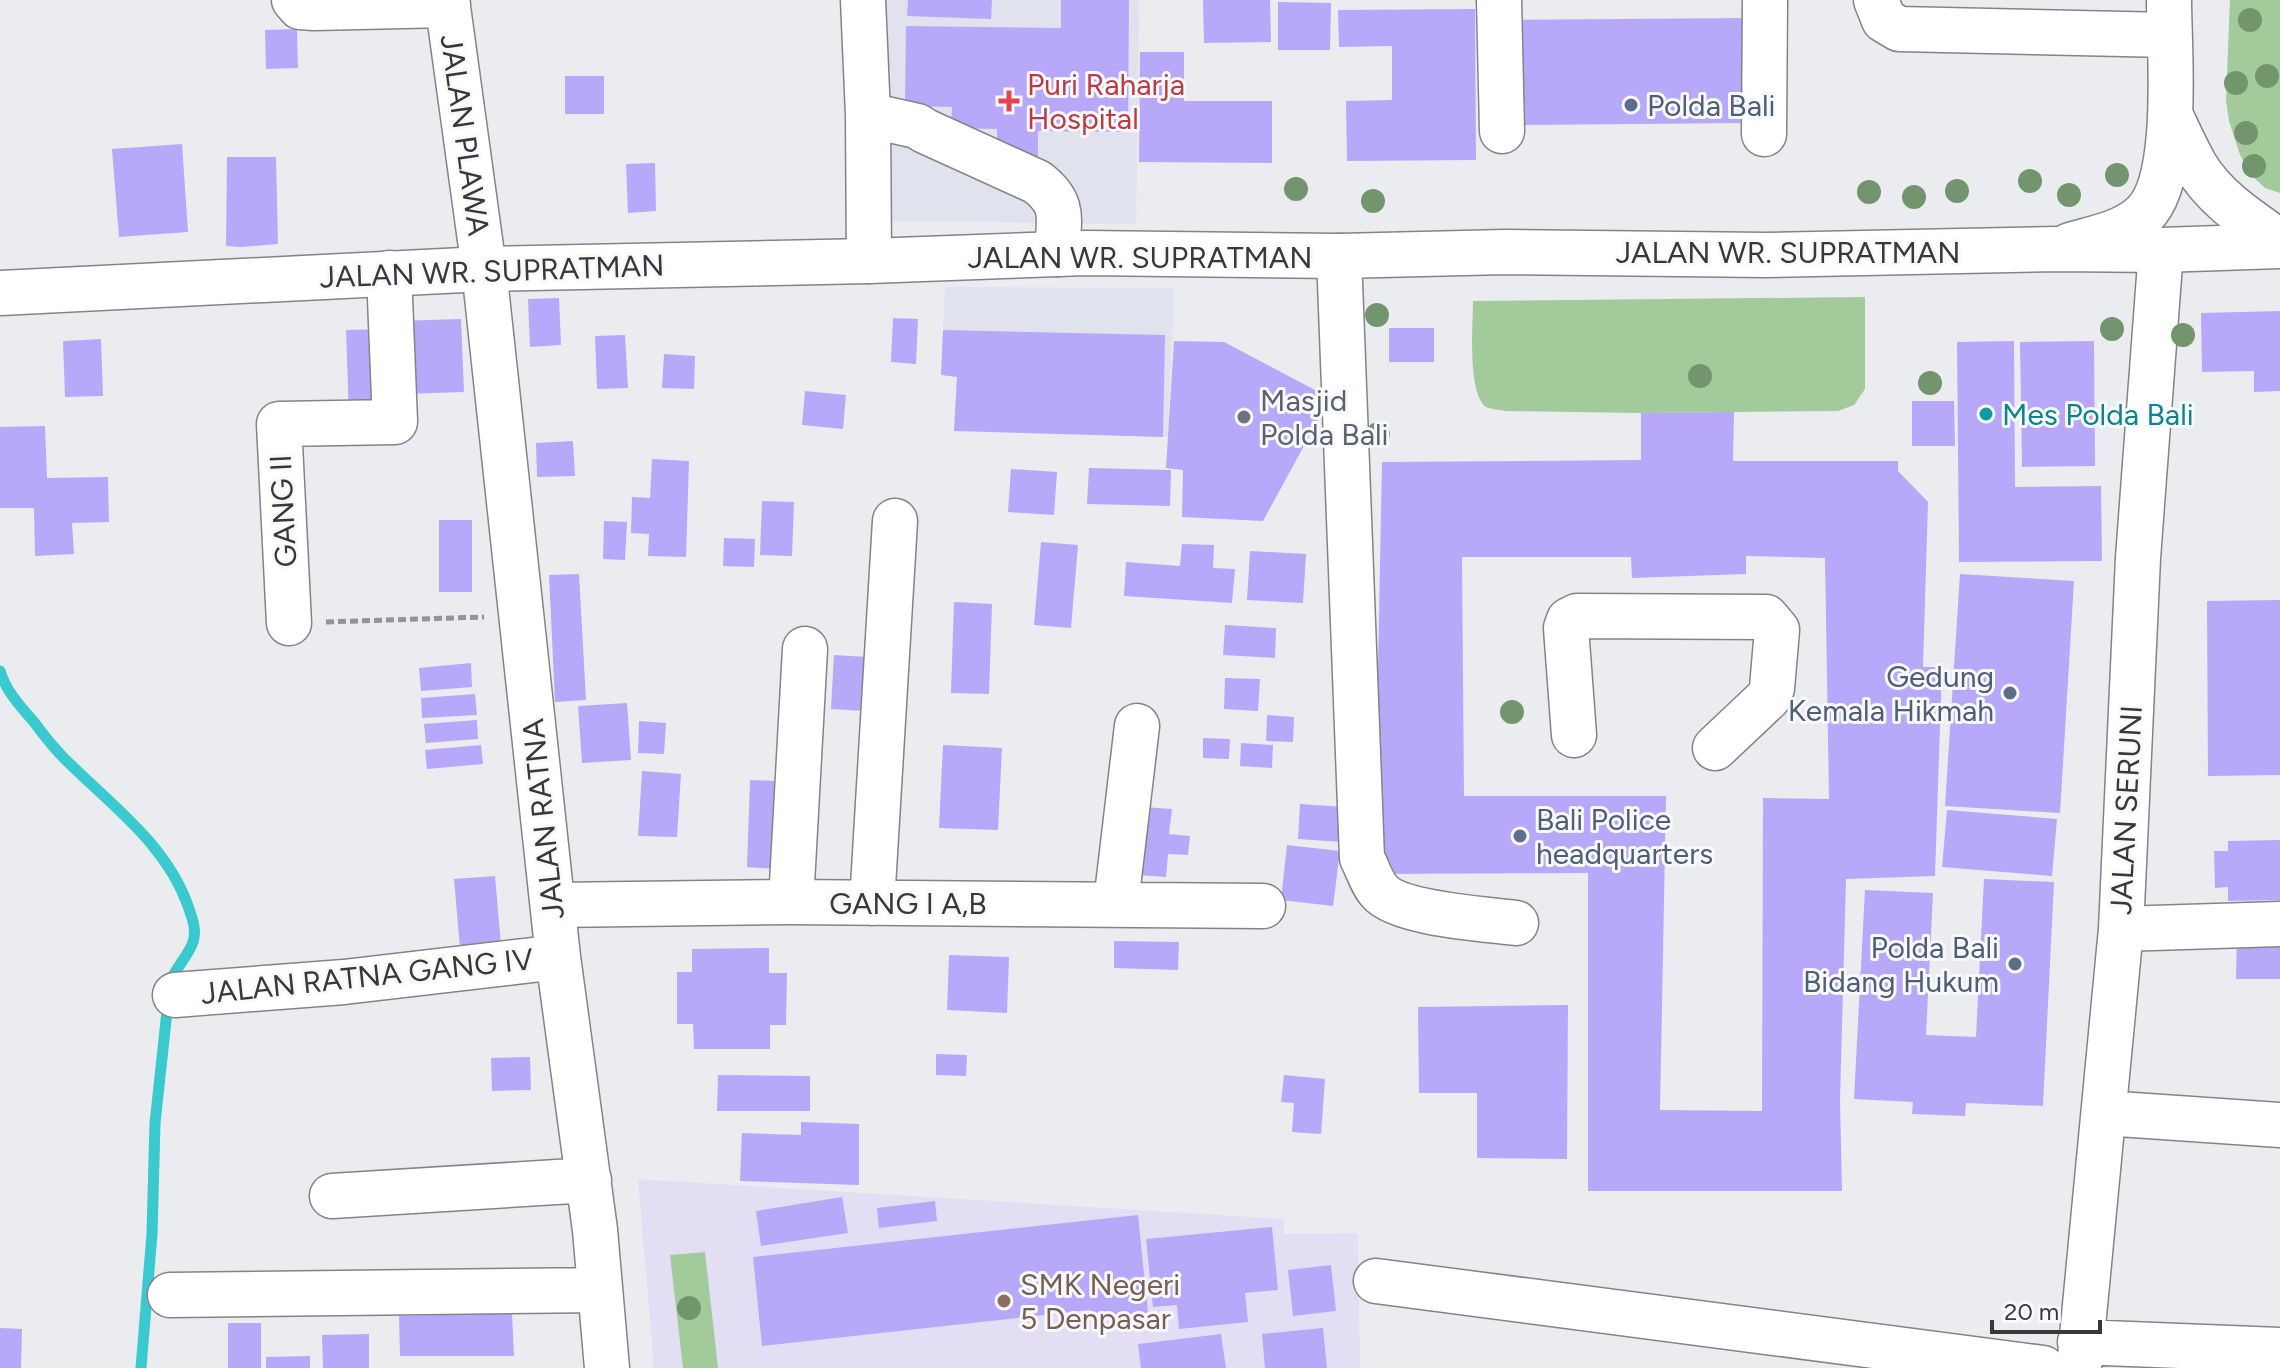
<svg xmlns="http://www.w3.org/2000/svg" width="2280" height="1368" viewBox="0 0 2280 1368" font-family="Figtree,sans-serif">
<rect width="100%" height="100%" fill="#ebecef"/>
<!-- built -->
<path fill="#e0e2ed" d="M882,0H1139L1136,224L880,221Z
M945,287L1174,288L1168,437L954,431L957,377L941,375Z"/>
<!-- education -->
<path fill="#e2dff5" d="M638,1179L1284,1219V1234L1358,1233L1360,1368H654Z"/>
<!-- green -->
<path fill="#a2ca9a" d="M2230,0H2280V193L2265,188L2248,172L2239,152L2229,121L2226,100Z
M1865,297V389L1854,405L1838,411L1641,413L1505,411C1500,410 1491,409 1486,407C1467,393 1473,324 1473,301Z
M705,1252L718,1368H683L670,1255Z"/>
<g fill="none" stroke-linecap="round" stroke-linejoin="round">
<!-- stream -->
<path stroke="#39c9ce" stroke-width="11" d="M0,671C6,691 20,706 34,722C45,737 57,752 70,764C114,807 167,846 188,906C192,917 197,930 193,942C188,957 174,969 169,985
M141,1368L152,1234L155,1123L168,1002"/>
</g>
<!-- building -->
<path fill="#b7a8fa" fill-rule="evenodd" d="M908,0H992L991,19L907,16Z
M1061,0H1129L1128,132L1038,131V158H997V129L951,128L952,107L905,106L906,26L1061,28Z
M1203,0H1270L1271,42L1204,43Z
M1278,2L1331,3L1330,50H1278Z
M1475,9L1476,160L1347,161L1346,101L1392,100V46L1339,47L1338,10Z
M1746,18L1747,123L1510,125L1509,20Z
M297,29L298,68L266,69L265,30Z
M1140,52H1184V101H1272V163L1139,162Z
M565,76H604V114H565Z
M182,144L188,232L119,237L112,149Z
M227,157H276L278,244L241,247L226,246Z
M655,163L656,211L628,213L626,164Z
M559,298L561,345L530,347L528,299Z
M2280,311V391L2254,392V371L2202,372L2201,313Z
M893,318L918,319L916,364L891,362Z
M461,319L464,392L401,394L398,321Z
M1389,328H1434V362H1389Z
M387,329L390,414L349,416L346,330Z
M943,330L1165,335L1163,437L954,431L957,377L941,375Z
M625,335L628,388L597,389L595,336Z
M101,339L103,396L65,397L63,341Z
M1174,341L1224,342L1330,398L1263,521L1182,517L1183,470L1166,468Z
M2014,341L2015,487L2101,486L2102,561L1959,562L1957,342Z
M2094,341L2095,466L2022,467L2020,342Z
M664,354L695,356L694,389L662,388Z
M805,391L846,395L843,429L802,425Z
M1912,401H1954L1955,446H1912Z
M1734,412L1733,461H1898V471L1928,502L1923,667H1942L1935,876L1846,879L1840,1100L1842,1191H1588V873L1374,874L1382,462L1641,460V413ZM1746,556L1825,558L1829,799L1763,798L1762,1111L1660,1110L1666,796H1464L1462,557H1631L1632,578L1746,574Z
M45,426L47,478L108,477L109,522L72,523L74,554L35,556L34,508H0V427Z
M573,441L575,476L537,477L536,443Z
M652,459L689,461L686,557L648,556L649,534L631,533L632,497L650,498Z
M1089,468L1171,470L1170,506L1087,504Z
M1011,469L1057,472L1054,515L1008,512Z
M762,501L794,502L792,556L760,555Z
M439,520H472V592H439Z
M604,521L627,522L625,560L603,559Z
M724,538L755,539L754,567L723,566Z
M1041,542L1078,545L1071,628L1034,625Z
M1182,544L1214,545L1213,568L1235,569L1232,603L1124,596L1126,562L1180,566Z
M1250,551L1306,554L1303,603L1247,600Z
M579,574L586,700L555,702L549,575Z
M1960,574L2074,581L2060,813L1945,806Z
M2280,600V775L2208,776L2207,601Z
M954,602L992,604L989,694L951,693Z
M1225,625L1276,628L1275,658L1223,655Z
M834,655L867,657L864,711L831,709Z
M471,663L472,687L421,691L419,668Z
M1225,678L1260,679L1258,711L1224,709Z
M475,694L477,715L422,718L421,698Z
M627,703L631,760L582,763L578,706Z
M1267,715L1294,717L1293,742L1266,741Z
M477,720L478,739L426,743L424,724Z
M639,721L666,723L664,754L638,753Z
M1203,738L1230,739L1229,759L1203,758Z
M1241,743L1273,745L1272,768L1240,766Z
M481,745L483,764L427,769L425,750Z
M943,745L1002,748L998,830L939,828Z
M642,771L681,774L677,837L638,836Z
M750,780L780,781L777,869L747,867Z
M1300,804L1345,807L1342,842L1298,839Z
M1129,806L1172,809L1169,834L1190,836L1188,855L1168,854L1166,877L1124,874Z
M1947,810L2057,819L2052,876L1942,867Z
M2280,840V900L2228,901V887L2215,888L2214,851H2228V841Z
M1287,845L1340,851L1333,906L1281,900Z
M495,876L501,945L460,948L454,879Z
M1984,879L2054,882L2043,1106L1966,1103L1965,1116L1912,1114L1913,1102L1854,1099L1865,890L1933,893L1926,1035L1976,1037Z
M2237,932L2280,933V979H2236Z
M1114,941L1179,942L1178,970L1114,968Z
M769,948V973H787L786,1025H770V1049H694L693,1024H677V972H692V949Z
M949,955L1009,957L1007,1013L947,1010Z
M1568,1005L1567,1159L1477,1158V1093H1419L1418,1007Z
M936,1054L967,1055L966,1076L936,1075Z
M530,1057L531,1090L492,1091L491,1058Z
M718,1075L810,1076V1111H717Z
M1284,1075L1325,1079L1321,1134L1292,1132L1294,1103L1281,1102Z
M801,1122L859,1124V1185L740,1181L742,1133L801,1135Z
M842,1197L848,1233L761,1246L756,1211Z
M935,1201L937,1221L879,1228L877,1208Z
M1138,1215L1148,1313L1091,1319L1090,1310L762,1346L753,1257Z
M1272,1227L1278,1290L1245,1293L1248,1322L1179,1329L1177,1305L1153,1307L1146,1239Z
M1331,1265L1336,1311L1293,1316L1288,1270Z
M512,1313L514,1356H400L399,1316Z
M228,1323H261V1368H228Z
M0,1328L22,1329L21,1368H0Z
M1323,1328L1327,1368H1265L1262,1334Z
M369,1334V1368H323L322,1335Z
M1221,1334L1226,1368H1141L1138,1344Z
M310,1356V1368H266V1357Z"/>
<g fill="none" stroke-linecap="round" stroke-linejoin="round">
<defs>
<path id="minor" d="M294,0L300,7L314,8L448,5
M447,0L484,269L558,957L595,1230L607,1368
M863,0L868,115L869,261
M1499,0L1502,131
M1876,0L1884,20L1899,29L2169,35
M2170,114C2178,131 2186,149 2195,165C2215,199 2249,220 2280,242
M868,115L917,126L925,131L1037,182C1067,205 1058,220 1057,254
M1764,134L1765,0
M2070,245C2094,238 2124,233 2143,215C2181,181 2169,50 2169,0
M1339,256L1362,858C1368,869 1372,884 1380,892C1400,914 1485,919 1516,923
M289,623L279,424L395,422L389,273
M1574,735L1566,628L1569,620L1577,616L1766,617L1777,630L1772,688L1769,697L1715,748
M791,902L805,649
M872,903L895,521
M1116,903L1137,726
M554,905L791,902L1263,906
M2121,929L2280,924
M175,995L344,982L558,957
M2104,1113L2280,1125
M332,1196L589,1180
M1376,1281L2043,1368
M170,1295L600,1290
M2080,1342L2280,1350
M2079,1368L2121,929L2138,558L2161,250"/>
<path id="major" d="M0,293L484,269L869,261L1086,253L1339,256L1505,252L1767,255L2058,249L2161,250L2280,246"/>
</defs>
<!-- minor casing -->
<use href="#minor" stroke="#848487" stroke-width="47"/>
<!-- major casing -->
<use href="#major" stroke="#848487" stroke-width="47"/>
<!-- path -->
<path stroke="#939496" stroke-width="5" stroke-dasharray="8 4" stroke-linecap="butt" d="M326,622L484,617"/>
<!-- minor -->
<use href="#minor" stroke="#fff" stroke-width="44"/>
<!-- major -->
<use href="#major" stroke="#fff" stroke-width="44"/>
</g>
<!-- trees -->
<g fill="#73956d">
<circle cx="2250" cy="20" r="12"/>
<circle cx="2267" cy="76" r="12"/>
<circle cx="2236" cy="83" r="12"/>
<circle cx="2246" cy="133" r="12"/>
<circle cx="2254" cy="166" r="12"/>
<circle cx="2117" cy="175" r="12"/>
<circle cx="2030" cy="181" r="12"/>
<circle cx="1296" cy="189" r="12"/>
<circle cx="1957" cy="191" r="12"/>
<circle cx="1869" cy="192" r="12"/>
<circle cx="2069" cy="195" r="12"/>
<circle cx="1914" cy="197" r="12"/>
<circle cx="1373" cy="201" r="12"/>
<circle cx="1377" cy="315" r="12"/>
<circle cx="2112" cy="329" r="12"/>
<circle cx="2183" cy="335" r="12"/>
<circle cx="1700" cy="376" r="12"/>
<circle cx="1930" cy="383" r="12"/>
<circle cx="1378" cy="434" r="12"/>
<circle cx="1512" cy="712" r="12"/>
<circle cx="689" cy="1308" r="12"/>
</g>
<!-- markers -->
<path fill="#e0444e" stroke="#f8f9fc" stroke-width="3" d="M1005 89h8v8h8v8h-8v8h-8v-8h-8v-8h8z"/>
<g fill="#5c6f8a" stroke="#f8f9fc" stroke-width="3">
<circle cx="1631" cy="105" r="8"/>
<circle cx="2010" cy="693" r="8"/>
<circle cx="1520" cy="836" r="8"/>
<circle cx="2015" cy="964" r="8"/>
</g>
<circle fill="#0f9aa8" stroke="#f8f9fc" stroke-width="3" cx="1986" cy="414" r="8"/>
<circle fill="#6b7280" stroke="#f8f9fc" stroke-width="3" cx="1244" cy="417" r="8"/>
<circle fill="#8d6e63" stroke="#f8f9fc" stroke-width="3" cx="1004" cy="1301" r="8"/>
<g text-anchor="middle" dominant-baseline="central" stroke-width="6" stroke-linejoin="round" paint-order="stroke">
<!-- health labels -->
<g font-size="30" fill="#be3a42" stroke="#f8f9fc" text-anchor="start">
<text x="1027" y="84">Puri Raharja<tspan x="1027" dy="34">Hospital</tspan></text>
</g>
<!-- service labels -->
<g font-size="30" fill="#4e5e75" stroke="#f8f9fc" text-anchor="start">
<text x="1647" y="105">Polda Bali</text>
<text x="1994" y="676" text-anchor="end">Gedung<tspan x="1994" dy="34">Kemala Hikmah</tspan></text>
<text x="1536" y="819">Bali Police<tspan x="1536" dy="34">headquarters</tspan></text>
<text x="1999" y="947" text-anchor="end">Polda Bali<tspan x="1999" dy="34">Bidang Hukum</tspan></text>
</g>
<!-- street labels -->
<g font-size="30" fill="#383839" stroke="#f8f9fc">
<text transform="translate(465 135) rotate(82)">JALAN PLAWA</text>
<text x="1788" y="252">JALAN WR. SUPRATMAN</text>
<text x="1140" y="257">JALAN WR. SUPRATMAN</text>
<text transform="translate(492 271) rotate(-2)">JALAN WR. SUPRATMAN</text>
<text transform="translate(283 511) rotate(-93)">GANG II</text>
<text transform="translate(2126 810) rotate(-87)">JALAN SERUNI</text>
<text transform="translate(543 819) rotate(-96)">JALAN RATNA</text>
<text x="908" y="903">GANG I A,B</text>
<text transform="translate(367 976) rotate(-6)">JALAN RATNA GANG IV</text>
</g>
<!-- worship labels -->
<g font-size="30" fill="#5b616d" stroke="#f8f9fc" text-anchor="start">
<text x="1260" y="400">Masjid<tspan x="1260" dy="34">Polda Bali</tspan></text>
</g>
<!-- culture labels -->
<g font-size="30" fill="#0d838f" stroke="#f8f9fc" text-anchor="start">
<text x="2002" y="414">Mes Polda Bali</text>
</g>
<!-- education labels -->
<g font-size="30" fill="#785e54" stroke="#f8f9fc" text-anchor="start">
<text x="1020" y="1284">SMK Negeri<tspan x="1020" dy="34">5 Denpasar</tspan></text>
</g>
</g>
<!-- scale -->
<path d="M1992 1320v12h108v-12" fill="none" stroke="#383839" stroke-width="4"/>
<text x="2004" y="1320" font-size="24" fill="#383839" stroke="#f8f9fc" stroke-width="6" paint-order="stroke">20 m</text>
</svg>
